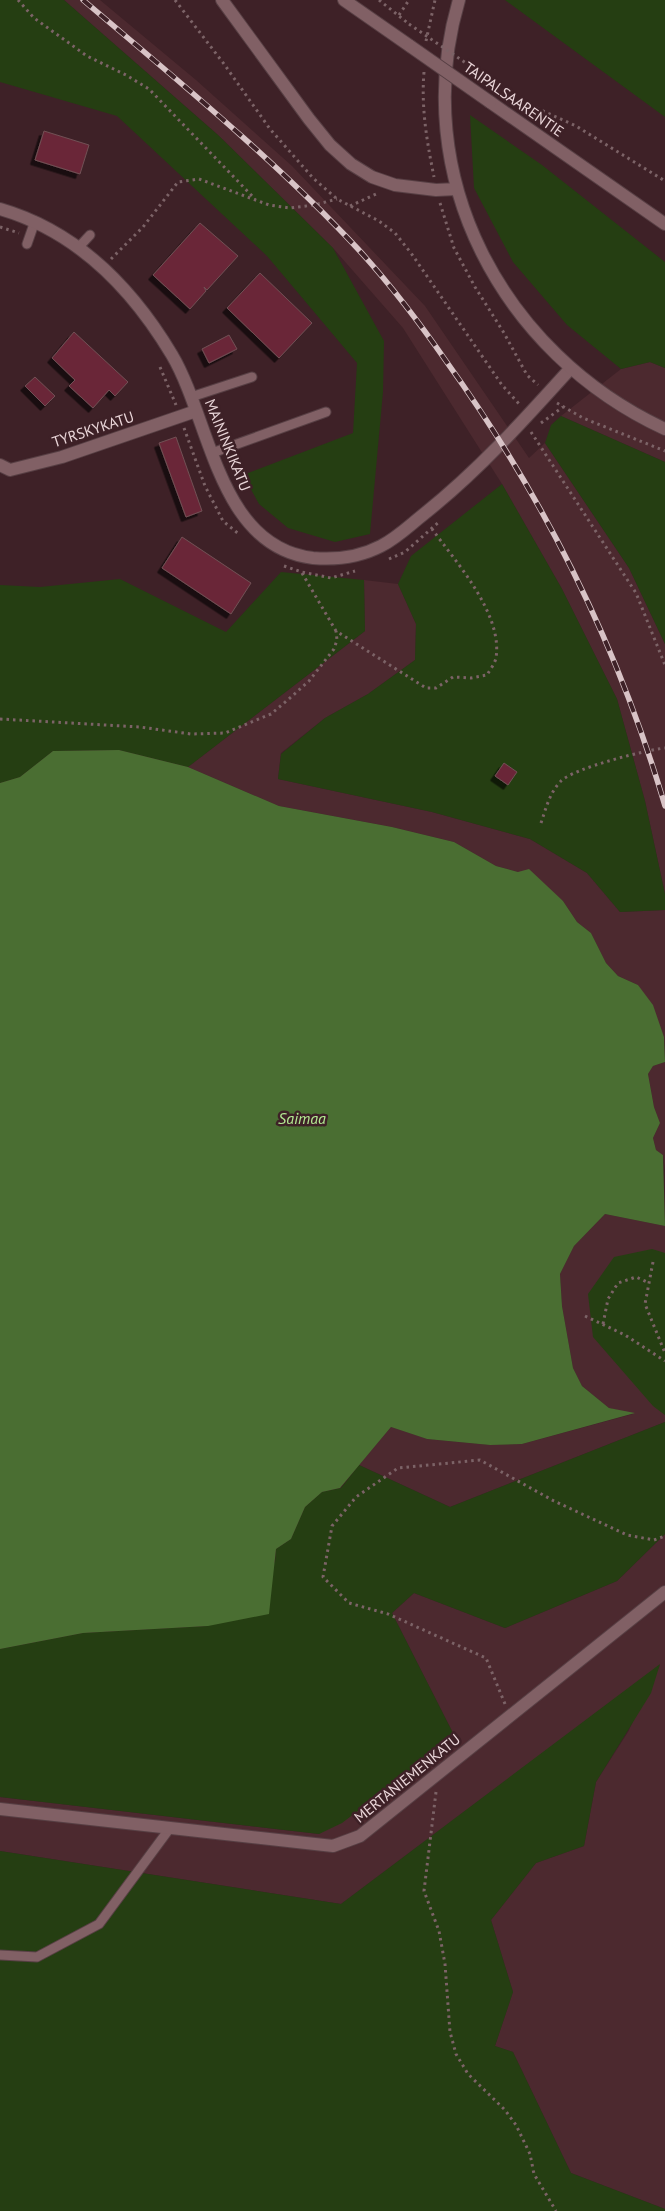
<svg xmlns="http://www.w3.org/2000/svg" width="665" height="2211" viewBox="0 0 665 2211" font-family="'PT Sans',sans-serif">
<defs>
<filter id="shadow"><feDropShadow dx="-4.5" dy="4.5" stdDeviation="0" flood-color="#0009"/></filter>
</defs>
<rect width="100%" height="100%" fill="#3e2127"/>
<!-- built -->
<path fill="#4c292f" d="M64,0H100L196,80L292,166L425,306L529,458L545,443L629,568L665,644V894L645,801L617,699L562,589L502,484L403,328L333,248L218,135Z
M650,362L665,368V462L561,416L621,369Z
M364,580L398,584L416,624L415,660L368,694L325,718L281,753L278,779L432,812L530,839L587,873L620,912L665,910V1044L664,1037L638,985L618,976L606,963L591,933L577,922L563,901L518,872L496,866L454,842L392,827L279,806L188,767L365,631Z
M665,1062V1170L663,1155L656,1150L653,1138L660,1123L654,1107L648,1074L653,1066Z
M605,1214L665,1226V1422L450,1507L359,1465L391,1427L427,1439L490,1445L522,1444L633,1414L609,1408L582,1386L573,1368L562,1306L560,1274L574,1246Z
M665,1534V2209L571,2173L513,2052L495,2046L513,1992L491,1920L536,1863L584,1846L596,1782L628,1732L660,1665L341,1904L0,1851V1797L319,1834L455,1737L392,1613L414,1593L505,1628L617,1581Z"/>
<!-- green -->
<path fill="#253e12" d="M0,0H64L218,135L333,248L384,341L383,392L370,534L335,542L288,528L259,504L243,475L353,433L357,363L267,256L117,116L0,82Z
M505,0H665V117Z
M470,115L542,165L665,262V368L650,362L621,369L567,325L513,262L474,188Z
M561,416L665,462V644L629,568L545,443L551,425Z
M502,484L562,589L617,699L645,801L665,894V910L620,912L587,873L530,839L432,812L278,779L281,754L325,718L368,694L415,660L416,624L398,584L411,556Z
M281,572L364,580L365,631L188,767L119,750L53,751L20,777L0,783V585L40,587L120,579L226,632Z
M652,1249L665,1253V1415L653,1406L593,1337L588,1294L614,1257Z
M665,1422V1534L617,1581L505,1628L414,1593L392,1613L455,1737L342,1823L319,1834L0,1797V1649L83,1633L208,1626L275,1562L276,1549L291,1539L305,1507L322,1492L341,1488L359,1465L450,1507Z
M660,1664L651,1693L596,1782L584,1846L536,1863L491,1920L513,1992L495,2046L513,2052L571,2173L665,2209V2211H0V1851L341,1904Z"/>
<!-- water -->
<path fill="#4a6e32" d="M119,750L188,767L279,806L392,827L454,842L496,866L518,872L529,869L563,901L577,922L591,933L606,963L618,976L638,985L653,1005L664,1037L665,1062L653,1066L648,1074L654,1107L660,1123L653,1138L656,1150L663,1155L665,1226L605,1214L574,1246L560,1274L562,1306L573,1368L582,1386L609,1408L635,1413L522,1444L490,1445L427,1439L391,1427L340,1488L322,1492L305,1507L291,1539L276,1549L269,1614L208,1626L83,1633L0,1649V783L20,777L53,751Z"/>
<!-- building -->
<path fill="#6b2838" stroke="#715055" filter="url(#shadow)" d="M44,131L89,145L80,174L35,160Z
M200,223L238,256L207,290L204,287L206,291L190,309L153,275Z
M260,273L312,323L279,358L227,308Z
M74,332L128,382L115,396L109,390L93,408L69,386L75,380L52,358Z
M229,335L237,349L209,363L202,349Z
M35,377L55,396L45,406L25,386Z
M176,437L202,511L186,517L159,443Z
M182,537L251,583L231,614L162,568Z
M504,763L517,772L508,785L495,776Z"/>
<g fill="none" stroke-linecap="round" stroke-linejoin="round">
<defs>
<path id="lane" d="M27,244L35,221
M78,248L90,235
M191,397L252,377
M212,453L326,412
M0,1955L37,1957L99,1924L170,1828"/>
<path id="street" d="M0,209C76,231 132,288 172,355C211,421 218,547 313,558C337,560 360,557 381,546C397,538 410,525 424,514C478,471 524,420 570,369
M0,465L10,470L62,457L196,411
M0,1809L333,1846L360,1836L665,1592"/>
<path id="secondary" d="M222,0L309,119L330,145L351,164L372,177L395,185L436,190L457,189
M344,0L410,46
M459,0C407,176 503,354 665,429
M490,102L665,224"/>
</defs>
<!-- lane casing -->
<use href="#lane" stroke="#573f44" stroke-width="11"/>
<!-- street casing -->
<use href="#street" stroke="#573f44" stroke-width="14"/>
<!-- secondary casing -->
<use href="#secondary" stroke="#573f44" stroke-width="14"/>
<!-- path -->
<path stroke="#7c6367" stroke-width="3" stroke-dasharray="2.5 4" stroke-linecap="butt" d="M18,0L34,18L87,56L126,75L149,89L255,199
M175,0L224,64L270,129L313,178L337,199L379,221L395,233L411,253L502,385L520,405
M379,0L409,24
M399,15L409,0
M426,41L435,0
M424,72C421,108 427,142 434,177
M492,81L530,105L576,126L665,181
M440,203L454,248L475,287L504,333L527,375L538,385
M350,206L376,194
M0,227L19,233
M111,259L143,227L178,182L199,179L269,205L290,208L314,205L337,199
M160,367L176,405
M557,403L583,418L665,451
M541,423L563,407
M184,428L205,486L223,521L240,535
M531,432L636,593L665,665
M389,559L405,552L440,521
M284,566L302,572L331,578L355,571
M302,573L336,631L426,688H436L453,677L471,678L487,675C490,670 495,663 496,658C503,614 456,562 432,529
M0,719L140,727L191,734L225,733L271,714L290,698L309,681L334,649L337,640L336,631
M541,823C546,808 550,792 561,781C574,768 646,750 665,748
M653,1262L645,1304L665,1353
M585,1316L625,1335L665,1361
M603,1324L608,1299L618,1283L636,1277L649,1283
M505,1704L486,1658L388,1614L349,1603L323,1577L332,1526L356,1497L398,1468L480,1460L554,1501L627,1535L654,1540L665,1536
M436,1792L424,1891L439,1931L445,1964L450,2032L456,2054L468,2074L505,2110L516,2125L530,2154L534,2174L556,2211"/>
<!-- lane -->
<use href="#lane" stroke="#816065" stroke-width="9"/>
<!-- street -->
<use href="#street" stroke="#816065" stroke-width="12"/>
<!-- secondary -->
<use href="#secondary" stroke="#816065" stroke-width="12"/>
<defs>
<path id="rail" d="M83,0C177,80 273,158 358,249C390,284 419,322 446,361C543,496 618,646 665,806"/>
</defs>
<!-- rail casing -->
<use href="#rail" stroke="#d8c3c6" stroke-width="5.5"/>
<!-- rail -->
<use href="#rail" stroke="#3e2127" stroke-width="4" stroke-dasharray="11" stroke-linecap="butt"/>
<defs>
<path id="secondary-bridge" d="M410,46L490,102"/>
</defs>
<!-- secondary-bridge casing -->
<use href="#secondary-bridge" stroke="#573f44" stroke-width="14" stroke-linecap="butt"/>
<!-- path-bridge -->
<path stroke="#7c6367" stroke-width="3" stroke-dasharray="2.5 4" stroke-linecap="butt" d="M409,24L492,81"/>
<!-- secondary-bridge -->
<use href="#secondary-bridge" stroke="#816065" stroke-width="12"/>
</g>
<g text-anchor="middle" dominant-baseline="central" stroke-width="5" stroke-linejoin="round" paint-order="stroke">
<!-- street labels -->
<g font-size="15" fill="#ead6d9" stroke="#3e2127">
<text transform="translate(514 99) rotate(35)">TAIPALSAARENTIE</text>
<text transform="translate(93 429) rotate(-18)">TYRSKYKATU</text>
<text transform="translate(228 445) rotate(68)">MAININKIKATU</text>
<text transform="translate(407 1778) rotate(-39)">MERTANIEMENKATU</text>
</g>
<!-- water labels -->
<g font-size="16" font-style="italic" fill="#b4ea93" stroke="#3e2127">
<text x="302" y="1118">Saimaa</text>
</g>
</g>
</svg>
